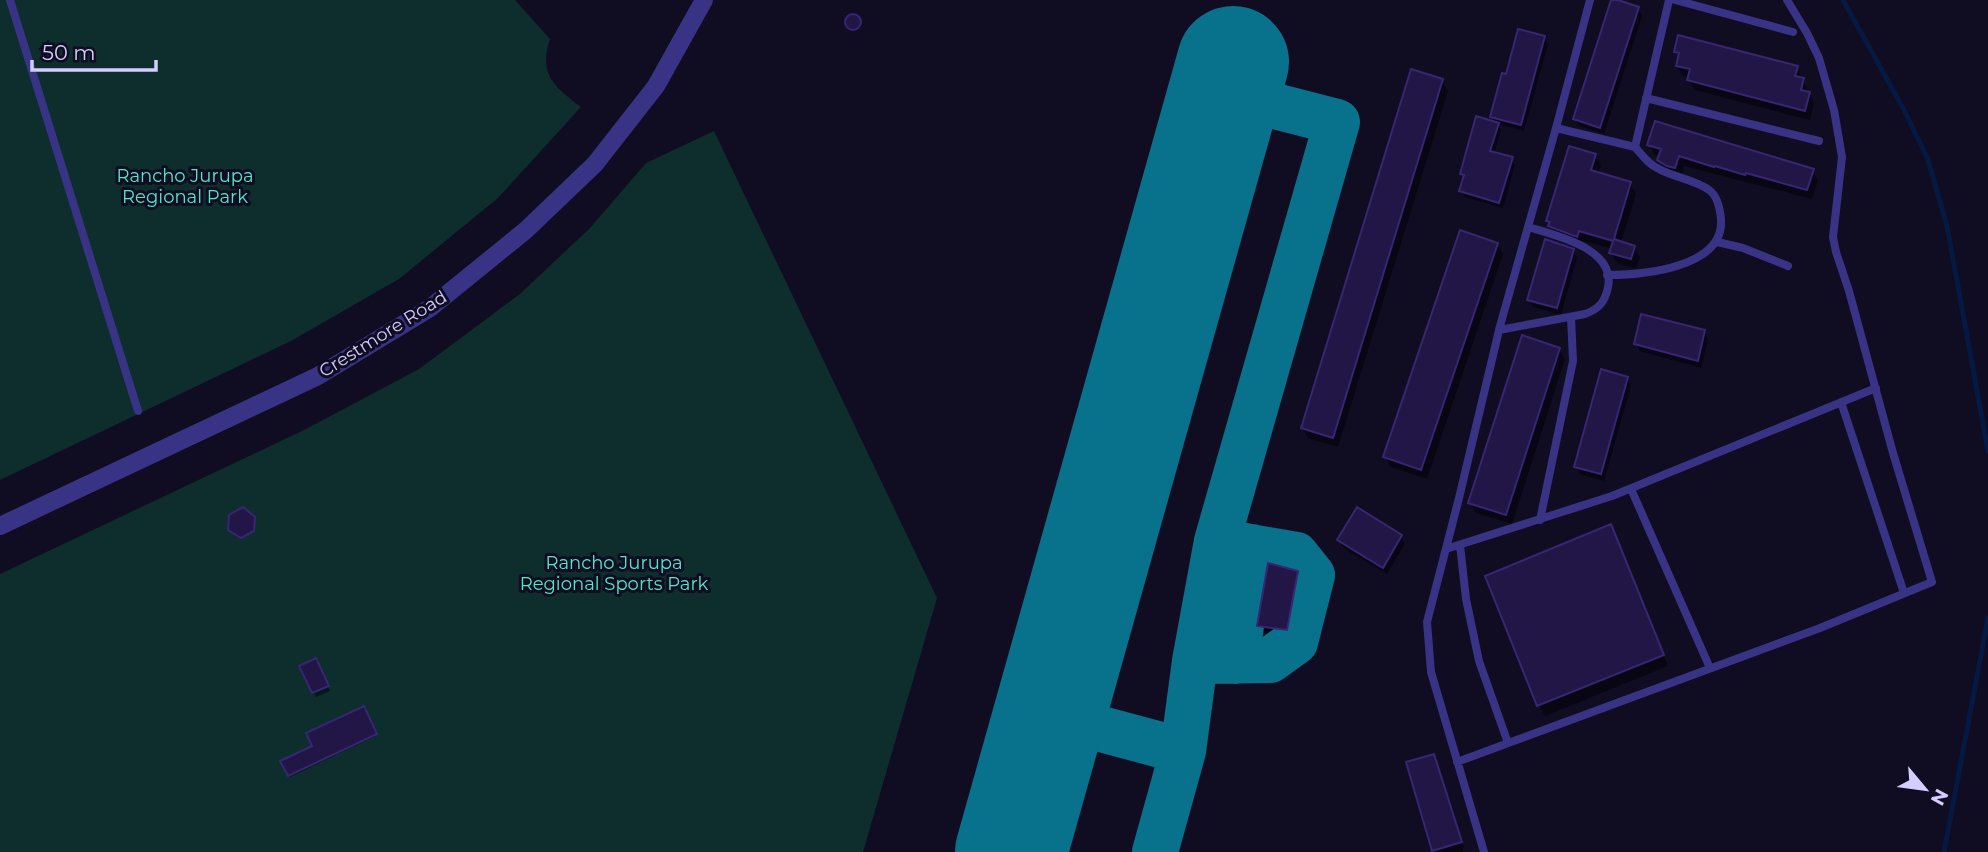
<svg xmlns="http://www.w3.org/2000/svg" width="1988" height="852" viewBox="0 0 1988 852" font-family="Montserrat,sans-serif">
<rect width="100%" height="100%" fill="#100c22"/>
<!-- green -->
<path fill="#0e2d2d" d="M0,0H515L550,39C538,75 555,87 581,107L498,198L399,279L291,341L0,480Z
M714,131L937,598L863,852H0V574L306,429L419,369L521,293L590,228L646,163Z"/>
<!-- shadow -->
<path fill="#0007" d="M1638,8L1642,16L1604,134L1579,126L1575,119Z
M847 24a7 7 0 1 1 14 0a7 7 0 1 1-14 0Z
M1544,38L1548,44L1524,131L1497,124L1501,130L1494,154L1511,159L1515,165L1503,208L1465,197L1461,191L1465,179L1462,174L1496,124L1492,117L1507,76Z
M1676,52L1796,67L1814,103L1810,120L1695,90L1689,80V77L1683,76L1677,66L1679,58Z
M1442,81L1448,91L1338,447L1308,438L1303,428Z
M1649,144L1812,170L1818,180L1812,199L1684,166L1681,177L1665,170L1659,160L1660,156L1655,155Z
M1595,155L1601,165L1598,174L1630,184L1636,194L1621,243L1634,247L1640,257L1636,269L1617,263L1611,253L1612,249L1584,241L1583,246L1556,236L1548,221Z
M1497,244L1503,254L1427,479L1391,467L1385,457Z
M1573,251L1577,258L1561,315L1533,307L1529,299Z
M1704,331L1708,339L1701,368L1640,351L1636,344Z
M1559,349L1565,359L1512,524L1476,513L1470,503Z
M1627,378L1631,386L1604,481L1580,474L1576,467Z
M1357,510L1401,537L1405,544L1387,574L1343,548L1339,540Z
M1610,527L1616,536L1668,666L1545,716L1539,706L1487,577Z
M1297,573L1301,580L1291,637L1263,633L1258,626Z
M318,665L330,691L316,697L302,667Z
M363,708L376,736L290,777L283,762L314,746Z
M1433,756L1464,848L1462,849L1463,852H1435L1408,763Z"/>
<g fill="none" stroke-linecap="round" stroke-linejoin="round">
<!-- stream -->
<path stroke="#051942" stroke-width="5" d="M1843,0L1903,108L1927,157L1947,226L1988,451
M1944,852L1988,618"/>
<!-- taxiway -->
<path stroke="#08728d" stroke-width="46" d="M1195,661L1270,660L1295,642L1312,575L1296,555L1217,541
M1236,661L1252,547
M1049,715L1183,751
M1155,852L1183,751L1195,661L1217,541L1337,122L1225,93"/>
<!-- runway -->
<path stroke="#08728d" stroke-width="112" d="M1011,852L1233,62"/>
</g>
<!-- building -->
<path fill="#211645" stroke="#382673" stroke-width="2" d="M1611,0H1618L1639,7L1600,128L1573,119Z
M845 22a8 8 0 1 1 16 0a8 8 0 1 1-16 0Z
M1518,29L1545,36L1521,125L1490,117L1502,73L1506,74Z
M1678,35L1798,66L1795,76L1804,78L1801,90L1810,92L1805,111L1687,80L1690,69L1676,66L1679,53L1674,52Z
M1411,69L1443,79L1333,438L1301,428Z
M1476,116L1499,123L1490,151L1513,157L1499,203L1459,191L1464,175L1460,174Z
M1655,121L1814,169L1807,190L1746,173L1745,175L1715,166L1714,167L1679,156L1675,168L1667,166L1657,160L1661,149L1647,145Z
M1569,146L1596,154L1591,170L1631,182L1614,239L1635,246L1631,259L1609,253L1613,241L1579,231L1577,237L1548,226L1550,222L1546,221Z
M1460,230L1498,243L1421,470L1383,457Z
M1545,239L1574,249L1557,308L1527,300Z
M1641,314L1705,330L1698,361L1634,344Z
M1522,335L1560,348L1506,515L1468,503Z
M1601,369L1628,377L1601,474L1574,467Z
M243,507L255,517L254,531L241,538L228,530L229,515Z
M1357,507L1402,535L1383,568L1337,540Z
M1611,524L1664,655L1537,706L1485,576Z
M1268,563L1298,571L1287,630L1257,626Z
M316,658L329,686L312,693L299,666Z
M364,706L377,734L288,776L280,761L312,746L306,733Z
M1434,754L1462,842L1432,851L1406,762Z"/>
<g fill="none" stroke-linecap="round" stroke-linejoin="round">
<!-- service -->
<path stroke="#383385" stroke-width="8" d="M10,0L138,411
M1675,0L1793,32
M1646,98L1819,141
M1556,128L1635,147L1669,0
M1717,242L1743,248L1788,266
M1607,275C1642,275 1725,268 1721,219C1720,209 1718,196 1709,190C1696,180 1673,177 1659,169C1649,165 1642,155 1635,147
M1499,330L1585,314C1599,309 1605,302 1608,287C1616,248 1554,235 1528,227
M1841,402L1904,593
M1631,489L1710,668
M1540,520L1573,361L1571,317
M1460,545L1466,599L1479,661L1508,743
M1446,549L1612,496L1876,388
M1457,762L1820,628L1932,582L1893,453L1849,291L1836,252L1833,237L1842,157L1834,110L1819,58L1807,33L1787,0
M1484,852L1431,672L1427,622L1459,498L1500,326L1556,128L1590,0"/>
<!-- tertiary -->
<path stroke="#383385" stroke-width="18" d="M0,526L318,376L430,308L526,230L595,164L656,86L704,0"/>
</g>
<g text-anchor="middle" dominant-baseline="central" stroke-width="6" stroke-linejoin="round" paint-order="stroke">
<!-- park labels -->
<g font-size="18" fill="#4fe9c7" stroke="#100c22">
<text x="185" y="176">Rancho Jurupa<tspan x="185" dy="21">Regional Park</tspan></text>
<text x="614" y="563">Rancho Jurupa<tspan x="614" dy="21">Regional Sports Park</tspan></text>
</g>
<!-- street labels -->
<g font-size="18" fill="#d4cdff" stroke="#100c22">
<text transform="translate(383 334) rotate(-32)">Crestmore Road</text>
</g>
</g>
<!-- north arrow -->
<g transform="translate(1925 789) rotate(119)" stroke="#100c22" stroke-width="5" paint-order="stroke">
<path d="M0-5L12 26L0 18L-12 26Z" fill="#d4cdff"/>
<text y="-10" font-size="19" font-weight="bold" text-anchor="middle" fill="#d4cdff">N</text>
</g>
<!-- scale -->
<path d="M32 60v10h124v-10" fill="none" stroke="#d4cdff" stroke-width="3.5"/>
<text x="42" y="60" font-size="21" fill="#d4cdff" stroke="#100c22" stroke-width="5" paint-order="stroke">50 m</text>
</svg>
